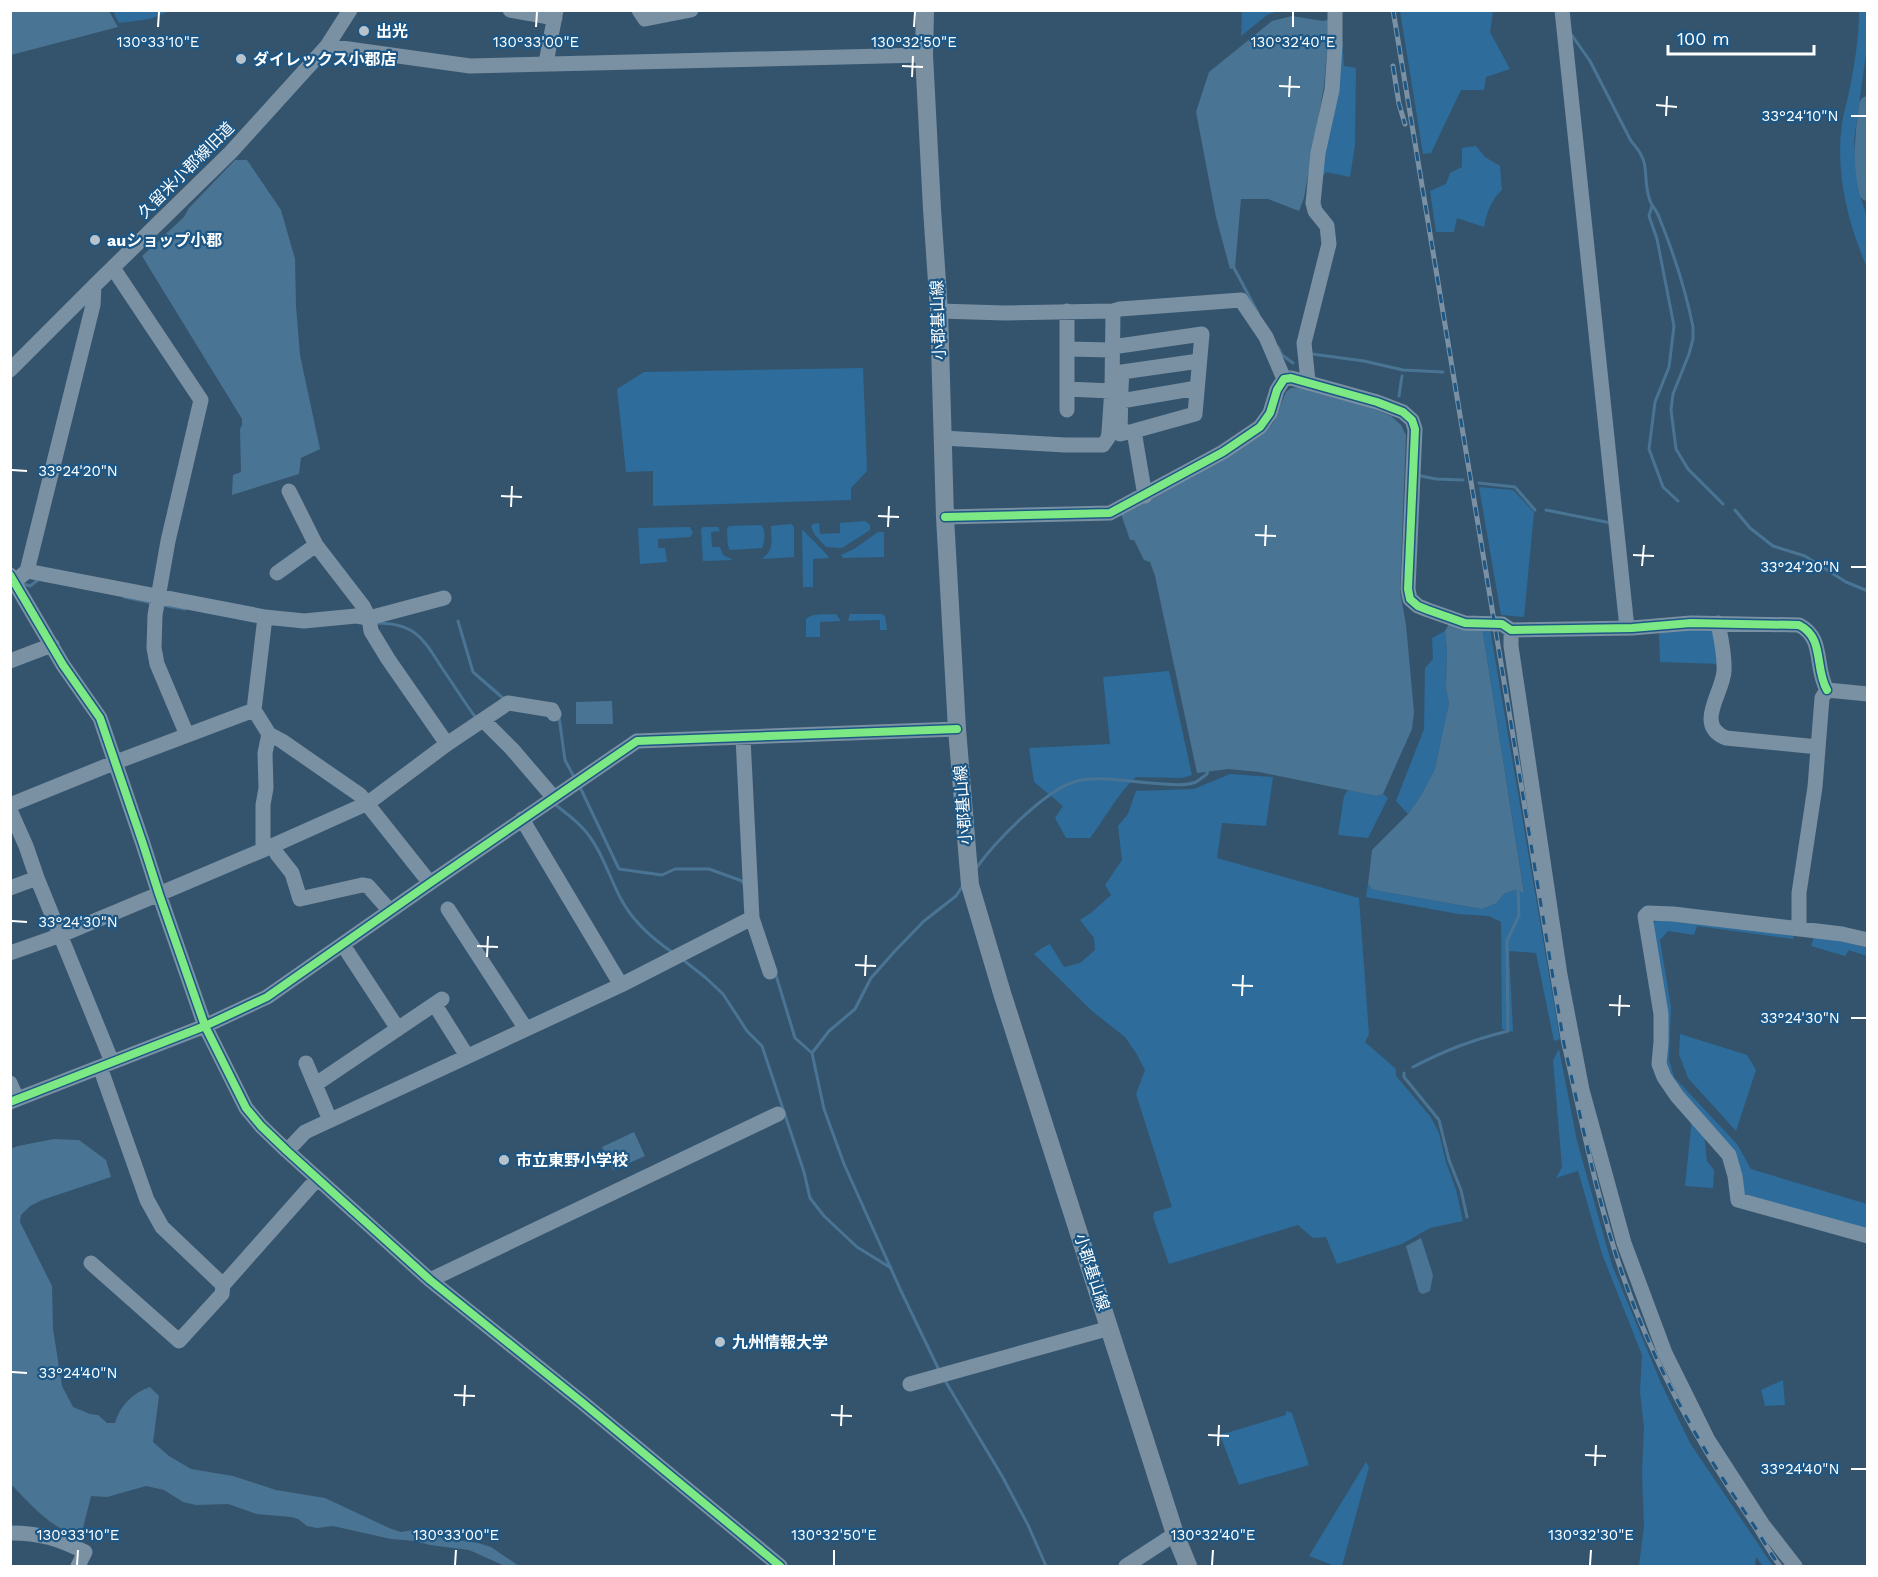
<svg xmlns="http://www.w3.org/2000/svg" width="1878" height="1577" viewBox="0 0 1878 1577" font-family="'Work Sans','Noto Sans JP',sans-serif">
<rect width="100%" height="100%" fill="#34546d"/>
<!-- green -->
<path fill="#2d6c9b" d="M113,11H169L150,19L119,23Z
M1242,11V10L1278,11L1267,15L1241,36Z
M1400,11H1493L1490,32L1510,69L1486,77L1484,90H1461L1431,153L1423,154Z
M1859,11H1867V47L1854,140L1858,189L1867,217V268C1848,223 1835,173 1842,124C1843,115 1846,106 1848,97C1854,68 1859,40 1859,11Z
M1341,25L1344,66L1356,68L1355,145L1350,177L1326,172L1319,182Z
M1476,146L1485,157L1500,166L1502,190C1491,200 1487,212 1484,227L1457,218L1454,232H1436L1430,191L1446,184L1450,173L1462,167V148Z
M863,368L867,471L851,488V500L653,506V471L626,472L617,389L644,372Z
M1479,487L1513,490L1534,512L1524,617L1501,615Z
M865,521L870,525V530L842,548L826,547L815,535L811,527L813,524L819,523L820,534L840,533V523Z
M791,524L794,527V557L762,559C775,549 771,541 771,526Z
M761,525C766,530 765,542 762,548L730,550L728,546L727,529L729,526Z
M690,527L693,533L690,537L658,539V548H665L667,562L640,564L638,528Z
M703,527H718L720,531L711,532L712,547H720L723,555L733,560L703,561L701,530Z
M802,529C809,537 825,551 829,558L813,559V587H803Z
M878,532H884V557L843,558L841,555L854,549Z
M836,614L841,621L820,622V637H806V619C813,612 827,615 836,614Z
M850,614H882L885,616L887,630H880V620L848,621Z
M1709,626L1715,630L1721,664L1660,662L1659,633Z
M1482,627L1490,629L1560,1039L1554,1041L1536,953L1509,951L1513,1032L1502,1029L1501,922L1489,916L1458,914L1366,897L1368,884L1372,889L1379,891L1482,909L1497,903L1504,894L1515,890L1524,892Z
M1445,631L1447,650L1446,688L1449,703L1443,733L1435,769L1420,797L1408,814L1396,801L1424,729L1425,668L1433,659L1432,638Z
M1169,671L1192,775L1182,778L1136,777C1119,792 1105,818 1090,838H1066L1055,818L1063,806L1034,782L1029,748L1110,744L1103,677Z
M1230,774L1273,777L1266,826L1222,823L1217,858L1359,898L1369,1034L1365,1042L1396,1069V1076L1430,1116L1439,1133L1446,1162L1456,1190L1463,1221L1430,1228L1402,1244L1337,1264L1326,1237L1313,1238L1298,1225L1169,1264L1153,1217L1154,1212L1172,1207L1136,1094L1145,1070L1136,1053L1125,1037L1092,1011L1034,954L1042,948L1050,944L1064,967L1080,963L1095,950L1094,938L1080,920L1092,912L1111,895L1105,885L1122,860L1118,826L1128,814L1136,791L1194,789Z
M1348,790L1377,796L1383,794L1388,798L1368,838L1338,835L1344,796Z
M1658,919L1794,935L1793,939L1697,926L1694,935L1668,931L1660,940L1671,1007L1669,1060L1674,1077L1737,1144L1751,1169L1867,1204V1231L1746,1196L1740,1190L1732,1152L1670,1079L1664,1056L1653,923Z
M1814,937L1838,940L1867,948V956L1849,950L1845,956L1811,946Z
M1680,1034L1747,1055L1756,1070L1736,1131L1688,1078L1679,1054Z
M1559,1049L1577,1141L1612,1265L1661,1383L1690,1443L1773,1566H1763L1756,1557L1755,1566H1639L1644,1526L1642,1472L1644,1427L1640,1392L1642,1355L1602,1254L1578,1171L1556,1178L1562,1167L1553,1060Z
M1692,1118L1704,1133L1707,1161L1714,1170L1713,1188L1685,1186Z
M1783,1380L1785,1405L1765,1406L1761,1390Z
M1286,1411L1292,1413L1309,1465L1239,1485L1220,1435L1286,1415Z
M1366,1462L1369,1467L1342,1566H1335L1309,1556Z"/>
<!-- water -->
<path fill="#4a7494" d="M11,10L109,11L118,27L11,55Z
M1292,16L1323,21L1328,20L1329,26L1324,86L1304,198L1299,211L1268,199H1241L1235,268L1230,269L1216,217L1196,112L1209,72L1272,21Z
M235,160H247L281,210L295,259L296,306L300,355L320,449L301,458L299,474L232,495L233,475L241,472L240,429L242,425V419L142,256L184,217L189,208Z
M1303,387L1359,403L1391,416L1401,425L1406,435L1400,591L1406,625L1414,712L1412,729L1383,794L1377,796L1259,772L1228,769L1197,773L1155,576L1150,562L1144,560L1134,540H1130L1121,514L1257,438L1273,423L1286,392L1291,388Z
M1450,622L1482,627L1524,893L1515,890L1504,894L1497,903L1482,909L1379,891L1372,889L1368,884L1372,850L1408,814L1420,797L1435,769L1449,703L1446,688L1447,650L1445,631Z
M612,701L613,724H576V702Z
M634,1132L645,1156L613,1170L602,1147Z
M54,1139L79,1140L106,1160L111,1177L42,1200L30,1206L21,1215L20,1222L52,1286L53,1329L62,1386L73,1407L90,1414L98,1415L107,1423H115C120,1406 132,1393 150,1387L159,1396L153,1442L169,1456L191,1469L233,1476L276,1490L325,1498L389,1528L401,1532L424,1528L442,1538L478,1543L491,1547L519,1566H505L469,1550L430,1545L415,1541L391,1539L333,1526L317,1528L307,1526L298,1519L291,1517L257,1514L228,1504L196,1505L183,1502L164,1490L146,1486L107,1497L91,1496L83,1528C77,1530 72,1532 65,1530C49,1525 23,1497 11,1484L10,1149L18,1146Z
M1421,1238L1433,1275L1430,1291L1423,1294L1419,1292L1406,1246Z"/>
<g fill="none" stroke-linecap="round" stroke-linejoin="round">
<!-- stream -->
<path stroke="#4a7494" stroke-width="3" d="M1571,34L1590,61L1631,141C1653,165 1641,174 1650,201C1652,206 1657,211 1659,217C1672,249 1686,292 1693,327V339L1689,354L1673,394L1671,410L1676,449L1688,469L1723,504
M1652,206L1649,216L1657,239L1674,326L1669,367L1655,402L1649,449L1663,487L1678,501
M1233,266L1258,313
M1278,347L1282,355L1293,363
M1312,354L1364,361L1403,370L1443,372
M1399,396L1402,376
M1421,476L1436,479L1463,480
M1479,483L1515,487L1535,510
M1546,510L1611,523
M1735,510L1750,528L1773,546L1805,556L1846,582L1868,591
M21,583L30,586L38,580
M124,597L153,603
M162,605L185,609
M458,621L473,672L504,699
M376,623C418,623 424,641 444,671C455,687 465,703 476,718
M559,717L565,760L574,777
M579,785L619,869L662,875L675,869H709L742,881L744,884
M553,803C566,813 581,824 590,837C604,856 610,879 621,899C632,920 653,939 672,952
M977,867C995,842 1047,788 1077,781C1100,775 1139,783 1164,784C1174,785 1186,786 1196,782C1199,780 1203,777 1207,774L1208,768
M682,959L706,978L723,994L747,1031L762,1046L804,1172L810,1198L824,1216L857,1247L891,1268
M775,972L795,1038L812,1053L824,1109L844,1164L901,1291L939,1370
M812,1053L829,1031L855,1009L871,978L894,952L924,921L956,896L962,887
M1413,1067C1446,1050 1472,1040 1508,1031L1507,941L1519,915L1518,888
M1404,1073V1077L1439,1120L1449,1160L1461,1190L1467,1217
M944,1379L1002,1476L1028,1525L1046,1566"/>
<!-- river -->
<path stroke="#4a7494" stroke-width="18" d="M1868,105C1864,135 1861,162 1868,192"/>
<!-- minor -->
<path stroke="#7a90a3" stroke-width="15" d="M510,10L555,18
M639,10L645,19L691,10
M1562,10L1627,628
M327,46L470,66L924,55
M546,63L556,10
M113,268L201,400L168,541L155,615L154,648L157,664L187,735
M939,311L1005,313L1113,311L1120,309L1241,300L1266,337L1284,379
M1113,311L1112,388H1121L1120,434L1134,431L1145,496
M1112,347L1202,334L1195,414L1134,431
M1067,349L1112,350
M10,370L94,286L231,152L327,46L350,10
M1308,381L1304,343L1329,244L1327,226L1315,211L1313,203L1318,153L1332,90L1335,46V10
M1121,388L1122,372L1199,361
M1067,389L1111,391
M1121,401L1197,388
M1067,410V311
M942,438L1065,445H1103L1108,438L1109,432L1112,388
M945,517L1110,513L1223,452L1260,427L1270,413L1277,390L1284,379L1291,378L1377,402L1403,412L1412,420L1415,429L1408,589L1410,599L1418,606L1428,610L1465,623L1502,624L1511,630L1632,628L1691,623L1799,625C1825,638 1814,667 1827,690
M27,571L265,617L304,621L356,616L369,618L444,598
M277,573L316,545
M10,575L63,665L100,718L143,844L159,894L205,1026L246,1108L261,1126L287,1151L430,1280L583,1403L780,1566
M20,577L27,571L93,305L94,286
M1718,623C1721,639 1725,655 1724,671C1723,693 1694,725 1726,738L1818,747
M1511,630V646L1560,975L1582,1090L1624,1243L1665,1353L1708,1440L1763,1525L1795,1566
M10,661L52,645
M1827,690L1868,694
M254,710L269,734L282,741L360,795L430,883
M483,720L512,749L554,798
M743,738L752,918L770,972
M447,744L508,703L552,710L554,714
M10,805L116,762L254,710L265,617
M10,810L26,846L37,878L112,1062
M522,819L621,985
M273,846L277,854L292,873L300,899L362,885L368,886L390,911
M263,850V805L266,788L265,753L269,734
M10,888L37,878
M448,909L526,1029
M1799,928V893L1815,787L1822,698L1827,690
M1868,940L1842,934L1673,914L1648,913L1645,916L1661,1014V1042L1659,1064L1664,1077L1677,1096L1729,1155L1735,1176L1738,1200L1868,1236
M343,945L398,1029
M10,953L61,935L159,894L263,850L368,803L447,744L388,659L371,631L369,618L363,606L316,545L289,491
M435,1005L467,1056
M306,1063L330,1120
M100,1067L147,1200L162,1227L223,1285
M10,1083L17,1099
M316,1084L442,999
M10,1102L205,1026L267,997L430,883L637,741L957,729
M287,1151L305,1132L621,985L752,918
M91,1263L179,1341L222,1294L223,1285L317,1179
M430,1280L778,1114
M910,1384L1110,1328
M10,1533C41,1533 59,1539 85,1552L78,1566
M1126,1566L1175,1534"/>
<!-- major -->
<path stroke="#7a90a0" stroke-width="18" d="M925,10L924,55L932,209L939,311L945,517L957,729L970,885L1002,993L1175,1534L1188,1566"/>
<defs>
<path id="rail" d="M1393,10L1564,1044C1582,1121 1597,1201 1623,1276C1653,1363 1699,1446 1751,1521C1761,1536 1769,1552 1780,1566
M1393,66L1399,104L1405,124"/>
</defs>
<!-- rail casing -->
<use href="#rail" stroke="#7b91a3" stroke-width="5"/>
<!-- rail -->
<use href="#rail" stroke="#1c5785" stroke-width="3" stroke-dasharray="9" stroke-linecap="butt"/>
<defs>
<path id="cycleway" d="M945,517L1110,513L1223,452L1260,427L1270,413L1277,390L1284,379L1291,378L1377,402L1403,412L1412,420L1415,429L1408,589L1410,599L1418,606L1428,610L1465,623L1502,624L1511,630L1632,628L1691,623L1799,625C1825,638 1814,667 1827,690
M10,575L63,665L100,718L143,844L159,894L205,1026L246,1108L261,1126L287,1151L430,1280L583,1403L780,1566
M10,1102L205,1026L267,997L430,883L637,741L957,729"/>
</defs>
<!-- cycleway casing -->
<use href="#cycleway" stroke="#1c5785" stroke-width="11"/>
<!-- cycleway -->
<use href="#cycleway" stroke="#7ce984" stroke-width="8"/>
</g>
<!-- ticks -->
<path fill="none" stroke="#fff" stroke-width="2" d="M158,27L159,12M536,27L537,12M914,27L915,12M1293,27V12M902,66L923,67M912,77L913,56M1279,86L1300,87M1289,97L1290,76M1656,105L1677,107M1666,116L1667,96M1851,116H1866M12,470L27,471M501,496L522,497M511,507L512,486M878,516L899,517M888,527L889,506M1255,535L1276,536M1265,546L1266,525M1633,555L1654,556M1642,566L1644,545M1851,567H1866M12,921L27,922M477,946L498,947M487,957L488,936M855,965L876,966M865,976L866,955M1232,985L1253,986M1242,996L1243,975M1609,1005L1630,1006M1619,1016L1620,995M1851,1018H1866M12,1372L27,1373M454,1395L475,1396M464,1406L465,1385M831,1415L852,1416M841,1426L842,1405M1208,1435L1229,1436M1218,1446L1219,1425M1585,1455L1606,1456M1595,1466L1596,1445M1851,1469H1866M77,1565L78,1550M455,1565L456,1550M834,1565V1550M1212,1565L1213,1550M1590,1565L1591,1550"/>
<!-- markers -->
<g fill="#b8c3cc" stroke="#1c5785" stroke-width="2">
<circle cx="364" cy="31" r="6"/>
<circle cx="241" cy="59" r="6"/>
<circle cx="95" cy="240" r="6"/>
<circle cx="504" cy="1160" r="6"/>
<circle cx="720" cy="1342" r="6"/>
</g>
<g text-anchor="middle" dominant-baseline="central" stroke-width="4.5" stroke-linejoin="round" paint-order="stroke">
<!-- poi labels -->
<g font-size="16" font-weight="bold" fill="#fff" stroke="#1c5785" text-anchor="start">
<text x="376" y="31">出光</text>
<text x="253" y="59">ダイレックス小郡店</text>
<text x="107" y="240">auショップ小郡</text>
<text x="516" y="1160">市立東野小学校</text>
<text x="732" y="1342">九州情報大学</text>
</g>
<!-- street labels -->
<g font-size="16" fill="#fff" stroke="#1c5785">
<text transform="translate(186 170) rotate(-45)">久留米小郡線旧道</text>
<text transform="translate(938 320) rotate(-92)">小郡基山線</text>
<text transform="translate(963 805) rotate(-94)">小郡基山線</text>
<text transform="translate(1092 1272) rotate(72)">小郡基山線</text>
</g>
</g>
<g font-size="15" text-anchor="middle" fill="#fff" stroke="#1c5785" stroke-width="4.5" stroke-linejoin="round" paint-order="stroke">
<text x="158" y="47">130°33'10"E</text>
<text x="536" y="47">130°33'00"E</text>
<text x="914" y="47">130°32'50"E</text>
<text x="1293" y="47">130°32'40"E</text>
<text x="1800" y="121">33°24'10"N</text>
<text x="78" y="476">33°24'20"N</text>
<text x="1800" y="572">33°24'20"N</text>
<text x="78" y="927">33°24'30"N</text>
<text x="1800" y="1023">33°24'30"N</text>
<text x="78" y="1378">33°24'40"N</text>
<text x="1800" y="1474">33°24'40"N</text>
<text x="78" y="1540">130°33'10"E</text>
<text x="456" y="1540">130°33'00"E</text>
<text x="834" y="1540">130°32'50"E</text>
<text x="1213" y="1540">130°32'40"E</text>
<text x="1591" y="1540">130°32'30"E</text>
</g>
<!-- border -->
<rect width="1878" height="1577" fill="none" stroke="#ffffff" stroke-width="24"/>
<!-- scale -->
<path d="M1668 45v9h146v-9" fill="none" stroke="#ffffff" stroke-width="3"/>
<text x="1677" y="45" font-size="18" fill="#ffffff" stroke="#1c5785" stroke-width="4.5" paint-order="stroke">100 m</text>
</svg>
